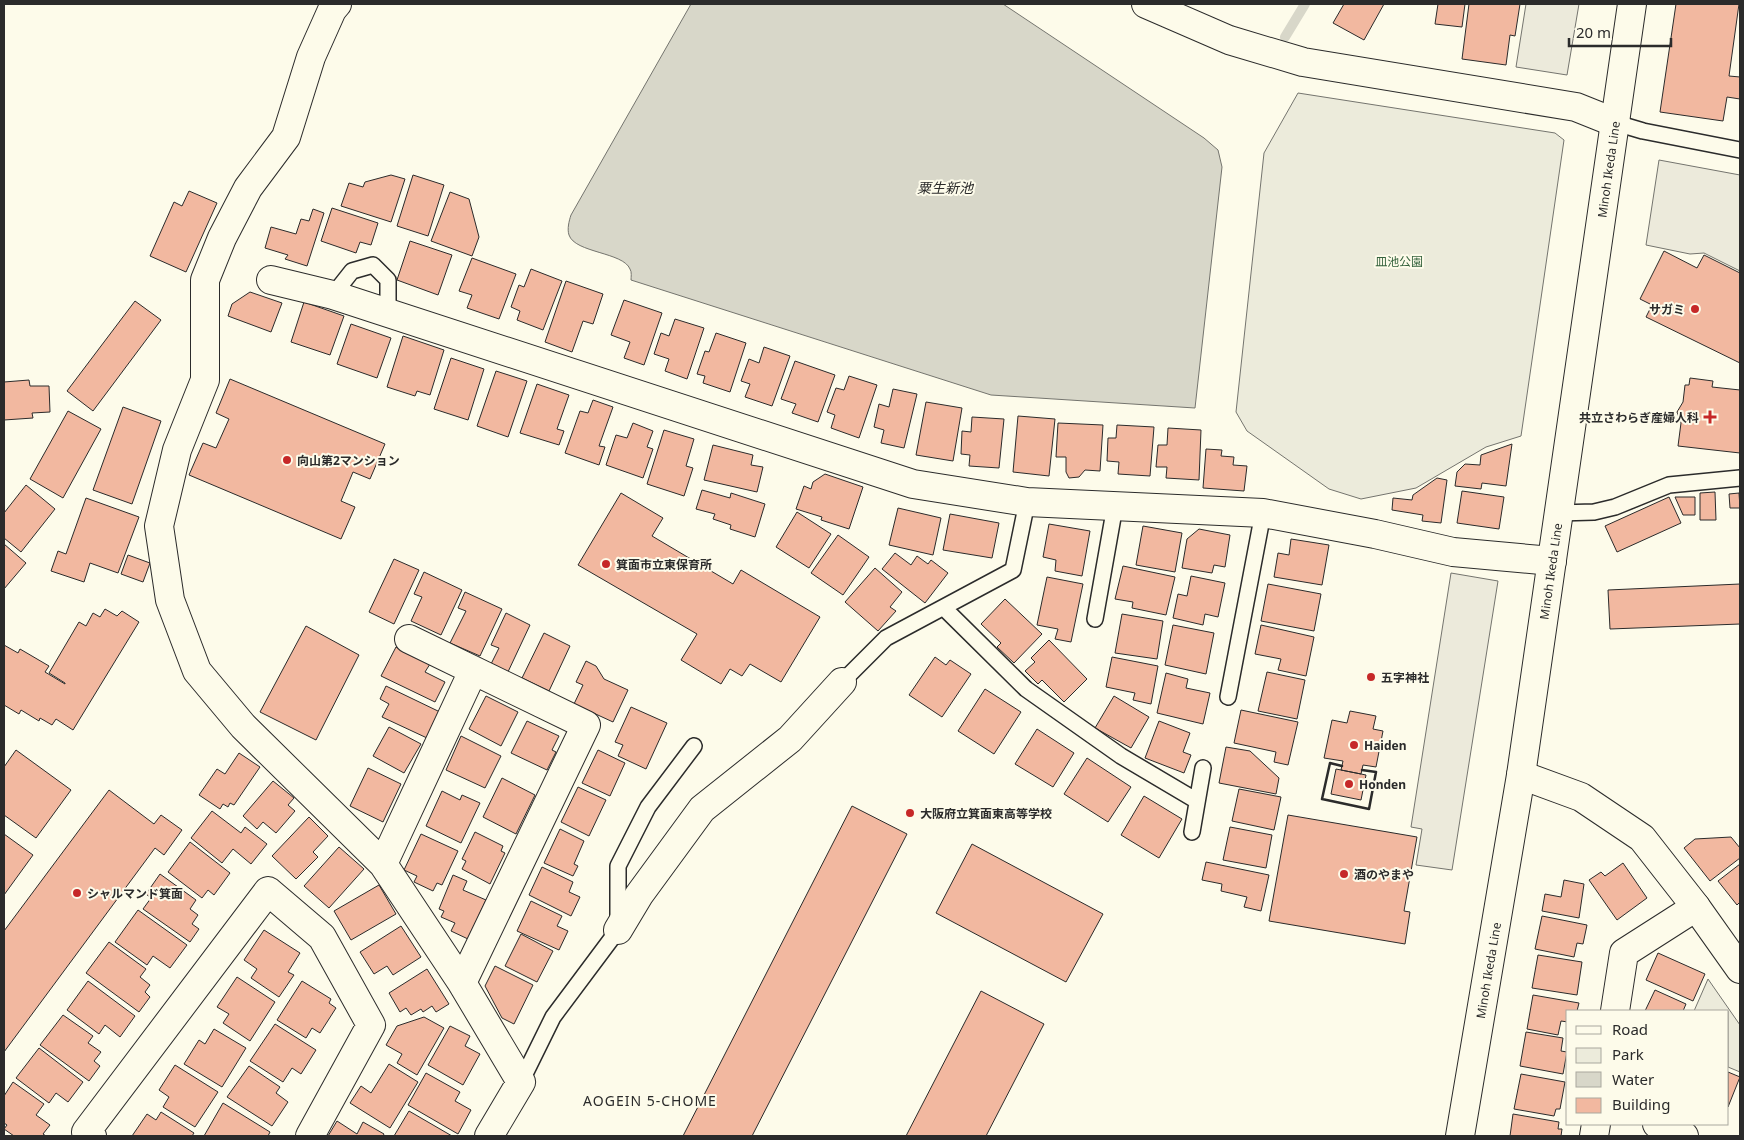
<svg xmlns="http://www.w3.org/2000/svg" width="1744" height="1140" viewBox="0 0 1744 1140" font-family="'Noto Sans','Noto Sans JP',sans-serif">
<rect width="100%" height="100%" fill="#fdfbea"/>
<!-- green -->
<path fill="#ecebdb" stroke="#74746e" d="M1298,93L1555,133L1564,140L1521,436L1486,447L1416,488L1361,499L1329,489L1247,431L1236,412L1264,153Z
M1708,979L1740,1025V1072L1728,1067V1011H1694Z"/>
<!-- parking -->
<path fill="#eceadb" stroke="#74746e" d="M1526,4H1579L1567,75L1516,67Z
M1659,160L1740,175V271L1704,253L1690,254L1646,245Z
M1451,573L1498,581L1452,870L1416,865L1422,829L1411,827Z"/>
<!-- water -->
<path fill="#d8d7c9" stroke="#74746e" d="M691,4H1003L1204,138L1218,150L1222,167L1195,408L991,395L631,280C631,277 632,272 630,269C623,252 575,253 569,235C567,229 569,221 571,215Z"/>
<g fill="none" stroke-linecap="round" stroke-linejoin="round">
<!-- stream -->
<path stroke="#d8d7c9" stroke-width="10" d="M1285,37L1305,4"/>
</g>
<!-- building -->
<path fill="#f2b8a0" stroke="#2b2b2b" d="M1344,4H1384L1364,40L1333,23Z
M1438,4H1465L1462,27L1435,24Z
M1469,4H1520L1515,36L1510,35L1506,65L1462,59Z
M1676,4H1739L1729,76L1740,77V99L1727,97L1723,121L1660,112Z
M391,175L405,179L391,222L341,206L349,183L363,187L365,182Z
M413,175L444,185L428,236L397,226Z
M189,191L217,203L186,272L150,256L174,202L182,206Z
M450,192L469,199L479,237L472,256L431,241Z
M332,208L378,223L371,245L360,242L356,253L321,241Z
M313,209L324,213L307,266L285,259L288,255L265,248L271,227L296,234L301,219L309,221Z
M410,241L452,255L438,295L397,280Z
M1664,251L1697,268L1704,255L1740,273V363L1646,317L1652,305L1640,299Z
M472,258L516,274L499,319L467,308L472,295L459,291Z
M531,269L562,281L543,330L517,320L520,311L511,307L519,285L524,287Z
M566,281L603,294L593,324L583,321L572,352L545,342Z
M250,292L282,303L271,332L228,316L232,304Z
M624,300L662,313L644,365L624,358L630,342L611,335Z
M135,301L161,320L93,411L67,391Z
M304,302L344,316L330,355L291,342Z
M675,319L704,328L687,379L665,371L669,359L654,354L661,333L669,336Z
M351,324L391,338L377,378L337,364Z
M716,333L746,343L730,392L703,383L705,376L697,374L705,351L709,352Z
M403,336L444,350L430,395L417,391L415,396L387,387Z
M764,347L790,356L772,406L745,397L750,384L741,381L749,359L759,363Z
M451,358L484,369L468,420L434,409Z
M795,361L835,375L818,422L792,413L796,404L781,399Z
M496,371L527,381L508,437L477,426Z
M849,376L877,385L859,438L831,428L835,415L827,412L836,388L844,390Z
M1690,378L1713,381L1712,387L1740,390V453L1678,446L1681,423L1677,412L1683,402L1685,385H1689Z
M230,379L385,444L370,479L353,472L341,501L355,507L341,539L189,475L203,443L216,448L229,419L216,413Z
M29,380L30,386H49L50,412L32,413L33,418L4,420V382Z
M537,384L569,395L557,429L564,431L559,445L520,433Z
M893,389L917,394L904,448L881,443L884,430L874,427L879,404L889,407Z
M593,400L613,407L599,446L605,447L599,465L565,453L580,411L588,413Z
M926,402L962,408L953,461L916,455Z
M123,407L161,421L132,504L93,490Z
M68,411L101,429L63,498L30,479Z
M1018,416L1055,419L1049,476L1013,472Z
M972,417L1004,419L999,468L969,466L970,455L961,454L962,431L971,432Z
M633,423L653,431L647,447L653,449L643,478L606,465L616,435L627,438Z
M1058,423L1103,425L1100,471L1085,470L1079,477L1069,478L1066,472V457H1056Z
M1117,425L1154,427L1150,476L1118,474L1119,462L1107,461L1108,438H1116Z
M1168,428L1201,430L1199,480L1166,478L1167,467H1156L1158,445H1167Z
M664,430L694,439L686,466L693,468L684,496L647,484Z
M1512,444L1506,486L1482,483L1481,489L1455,486L1457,472L1465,464L1480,465L1481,455Z
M713,445L753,455L751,465L763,467L757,492L704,480Z
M1206,449L1222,450L1221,456L1234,457L1233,465L1247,466L1244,491L1203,488Z
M825,474L863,487L849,529L821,520L822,517L796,509L804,486L811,489L813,482Z
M1437,478L1447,480L1441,523L1422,521L1423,515L1392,510L1393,498L1412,500L1413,495Z
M26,485L55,509L21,552L4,538V513Z
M702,490L730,498L731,493L765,504L755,537L730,529L731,525L713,519L715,514L696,509Z
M1462,491L1504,497L1499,529L1457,523Z
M1715,492L1716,520H1700V493Z
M621,493L663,518L652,536L733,584L741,570L820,617L781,682L750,664L742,676L730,669L721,684L681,660L697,634L578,565Z
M1739,493L1740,508H1730L1729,494Z
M1669,497L1681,523L1617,552L1605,526Z
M1675,497H1695V515H1683Z
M86,498L139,517L118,573L90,563L84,582L51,571L58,551L66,554Z
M898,508L941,518L933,555L889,545Z
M797,512L831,534L809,568L776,547Z
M950,514L999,523L992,558L943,550Z
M1049,524L1090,531L1082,576L1055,571L1056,560L1043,557Z
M1143,526L1182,533L1175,572L1136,565Z
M1199,529L1230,535L1225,567L1214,565L1212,573L1182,568L1187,539Z
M838,535L869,557L843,595L811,573Z
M1291,539L1329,545L1322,585L1274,577L1278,553L1289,555Z
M4,544L26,563L4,589Z
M895,553L911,565L917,556L928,564L931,560L948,573L925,603L882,569Z
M128,555L150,563L143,582L121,574Z
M394,559L419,570L394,624L369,612Z
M1123,566L1175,577L1166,615L1132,608L1133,602L1115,599Z
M875,568L902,592L890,607L896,611L878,631L845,602Z
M424,572L462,590L441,635L411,621L422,597L414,594Z
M1191,576L1225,583L1218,617L1205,614L1203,625L1173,618L1178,594L1187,596Z
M1047,577L1083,584L1071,642L1055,639L1058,629L1037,625Z
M1268,584L1321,594L1314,631L1261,621Z
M1740,584V624L1610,629L1608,590Z
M465,592L502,609L480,656L450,643L466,611L458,608Z
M1005,599L1042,634L1014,663L997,647L1001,643L981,624Z
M105,609L117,616L122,611L139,622L73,730L56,719L52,725L40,718L39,721L21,710L19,714L4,705V645L18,653L20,649L49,666L45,672L65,684V683L49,673L79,622L86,626L93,613L100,617Z
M506,613L530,625L507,674L490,666L499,648L491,645Z
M1122,614L1163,621L1157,659L1115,653Z
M1173,625L1214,633L1206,674L1165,665Z
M1261,625L1314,637L1306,676L1278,670L1281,659L1255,654Z
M306,626L359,655L316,740L260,712Z
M544,633L570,646L549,691L522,678Z
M1049,640L1087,679L1064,702L1042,680L1038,684L1025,671L1035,662L1031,658Z
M396,647L430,664L425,672L445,682L435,702L381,676Z
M935,657L946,665L950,660L971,674L942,717L909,695Z
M1112,657L1158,666L1151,704L1133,700L1135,693L1106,687Z
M586,661L596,666L604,679L628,690L613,722L574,704L583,685L576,682Z
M1267,672L1305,680L1297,719L1258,711Z
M1166,673L1188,679L1186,688L1210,693L1203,724L1157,713Z
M386,686L440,712L427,738L382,717L389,704L380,699Z
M985,689L1021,712L994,754L958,731Z
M486,696L518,712L501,746L469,729Z
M1114,696L1149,717L1131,748L1095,728Z
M631,707L667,723L646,769L618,756L623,745L615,742Z
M1241,710L1298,722L1288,765L1274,762L1276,752L1234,743Z
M1350,711L1376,716L1373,729L1383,731L1376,767L1363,765L1361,774L1341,770L1343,761L1324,758L1332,720L1347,723Z
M527,721L559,736L552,750L556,752L547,770L511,753Z
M1159,721L1190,733L1183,752L1191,755L1184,773L1145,758Z
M389,727L421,744L404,773L373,756Z
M1037,729L1074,753L1053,787L1015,764Z
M461,736L501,756L485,788L446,770Z
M1226,747L1250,751L1279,778L1276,794L1219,783Z
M16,750L71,790L36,838L4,815V767Z
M598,750L625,763L610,796L582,783Z
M239,753L260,767L234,805L230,803L228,807L223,804L220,809L199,795L217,769L225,774Z
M1087,758L1131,787L1108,822L1064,794Z
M368,768L401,784L383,822L350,806Z
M1336,769L1366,775L1361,800L1331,794Z
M502,778L535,795L516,834L483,817Z
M273,781L294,798L288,805L295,811L276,833L263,822L257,829L243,816Z
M578,787L606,800L589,836L561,822Z
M1239,789L1281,797L1274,830L1232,821Z
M109,790L154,824L161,815L182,830L164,855L155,848L4,1052V931Z
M442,791L460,800L462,795L480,803L461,843L426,826Z
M1144,796L1182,819L1159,858L1121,835Z
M852,806L907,834L752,1136H683Z
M212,811L241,833L245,827L267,844L251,864L233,849L222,863L191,838Z
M1288,815L1417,837L1404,911L1410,912L1405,944L1269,921Z
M309,817L328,836L313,852L318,857L296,879L272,856Z
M1230,827L1272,835L1266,868L1223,860Z
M560,829L584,841L574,864L578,866L573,876L544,863Z
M475,832L503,846L501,851L505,853L490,884L462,869L466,861L462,859Z
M4,834L33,855L4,895Z
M421,834L458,851L442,885L437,883L433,891L414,882L417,876L404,870Z
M1731,837L1740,848V858L1710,881L1684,848L1695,839Z
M190,842L230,873L214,895L208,890L202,898L168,872Z
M972,844L1103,914L1066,982L936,913Z
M339,847L364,869L329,908L304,886Z
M1206,862L1269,875L1261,911L1244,907L1247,897L1221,891L1222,884L1202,880Z
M1623,863L1647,898L1617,920L1589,880L1601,872L1605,876Z
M1740,864V902L1737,905L1718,881Z
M542,867L573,882L569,892L580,897L571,916L529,895Z
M160,874L196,900L190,909L198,915L192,924L199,929L190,942L143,909L151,898L146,894Z
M453,875L467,881L463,890L486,900L468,939L451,931L455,923L441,917L444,911L439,909Z
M1564,880L1584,884L1579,918L1542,911L1545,894L1561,897Z
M379,885L396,914L351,940L334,911Z
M531,901L562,916L557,926L568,931L559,950L517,931Z
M138,910L187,945L170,968L153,956L147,965L115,942Z
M1542,916L1587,925L1583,944L1577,943L1574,957L1535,949Z
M401,926L421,957L393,975L387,966L374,974L360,952Z
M264,930L300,953L288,972L294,975L279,997L251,978L257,969L244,960Z
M521,934L553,951L537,982L505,966Z
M109,942L146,969L140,977L150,985L145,992L150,997L139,1012L86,973Z
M1658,953L1705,974L1693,1001L1646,980Z
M1538,955L1582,962L1577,995L1532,988Z
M495,966L533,985L514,1024L502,1018L485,986Z
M427,969L449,1004L436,1012L432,1006L423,1012L421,1009L411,1015L406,1008L400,1012L389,993Z
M237,977L275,1002L250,1041L223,1023L229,1014L217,1007Z
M88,981L135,1016L120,1037L105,1025L99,1034L67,1010Z
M302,981L331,999L329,1003L336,1008L320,1033L312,1028L306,1038L277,1020Z
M1655,990L1686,1004L1683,1011H1645Z
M981,991L1044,1024L986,1136H906Z
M1533,995L1579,1003L1577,1011H1568V1022L1561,1021L1558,1035L1527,1029Z
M63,1015L93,1036L88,1043L101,1052L94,1061L100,1066L89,1081L40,1045Z
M424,1017L444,1028L417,1075L397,1063L402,1054L386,1045L397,1026Z
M275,1024L316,1050L301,1074L292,1068L283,1082L250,1061Z
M450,1026L470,1036L465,1046L480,1054L463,1085L428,1065Z
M214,1029L246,1048L222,1087L184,1064L199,1040L205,1044Z
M1526,1032L1563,1038L1561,1051L1567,1052L1563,1074L1520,1066Z
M39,1048L83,1082L68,1102L56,1093L49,1103L16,1078Z
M389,1064L418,1082L390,1128L350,1103L361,1086L371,1093Z
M175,1065L218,1092L195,1127L163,1107L169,1097L159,1090Z
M249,1066L280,1087L276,1093L288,1102L272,1126L227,1097Z
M1728,1072L1740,1077L1728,1107Z
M426,1073L460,1092L455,1101L471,1110L458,1134L408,1105Z
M1521,1074L1565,1082L1560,1109H1556L1554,1116L1514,1109Z
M13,1082L44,1104L36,1115L50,1125L43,1134L46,1136H14L4,1129L7,1125L4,1123V1096Z
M223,1103L270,1132L268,1136H204Z
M409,1111L452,1136H394Z
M161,1112L194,1133L192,1136H132L147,1114L156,1120Z
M1513,1114L1559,1122L1558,1129H1562L1561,1136H1510Z
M337,1121L357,1134L363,1122L384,1134L383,1136H328Z"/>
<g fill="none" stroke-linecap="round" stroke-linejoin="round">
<defs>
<path id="lane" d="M1616,123L1643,131L1740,150
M333,295L352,271L373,265L388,280V313
M1558,513L1594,512L1615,507L1669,485L1740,478
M944,608L1026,689L1121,756L1197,801
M1095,619L1115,506
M842,682L886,638L1013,570L1027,502
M1228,697L1263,513
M1192,832L1203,768
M521,1082L553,1017L618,930V866L648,807L694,746"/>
<path id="street" d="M337,4L332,10L311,57L286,137L248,188L222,238L205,280V380L177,450L159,526L170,600L197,671L243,726L383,864L462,983L521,1082L489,1136
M1146,4L1229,40L1303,62L1576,107L1616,123
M271,280L333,295L913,484L1027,502L1263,513L1375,534L1453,552L1552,561
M409,639L586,725L462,983
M383,864L473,671
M618,930L639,895L702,809L790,739L842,682
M1615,1011L1624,953L1696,907
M1657,1124L1684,1136
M92,1136L86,1132L268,891L322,937L371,1025L310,1136
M1594,1136L1596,1124"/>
<path id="secondary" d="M1521,775L1581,797L1642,838L1696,907L1740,969"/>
<g id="primary">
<path id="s1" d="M1460,1136L1521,775L1632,4"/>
</g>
</defs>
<!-- lane casing -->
<use href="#lane" stroke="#2b2b2b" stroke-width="18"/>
<!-- street casing -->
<use href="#street" stroke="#2b2b2b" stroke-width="30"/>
<!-- secondary casing -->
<use href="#secondary" stroke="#2b2b2b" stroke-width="30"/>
<!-- primary casing -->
<use href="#primary" stroke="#2b2b2b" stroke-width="30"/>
<!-- lane -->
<use href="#lane" stroke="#fdfbea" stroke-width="15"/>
<!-- street -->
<use href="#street" stroke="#fdfbea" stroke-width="28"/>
<!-- secondary -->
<use href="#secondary" stroke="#fdfbea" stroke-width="28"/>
<!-- primary -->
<use href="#primary" stroke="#fdfbea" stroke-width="28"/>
<!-- wall -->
<path stroke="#2b2b2b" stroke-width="2.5" d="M1342,766L1330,763L1322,799L1369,809L1376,772L1362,770"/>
</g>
<!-- markers -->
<g fill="#c62828" stroke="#fdfbea" stroke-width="2">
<circle cx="1695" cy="309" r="5"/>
<path d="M1707.5 409.5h5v5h5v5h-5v5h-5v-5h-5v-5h5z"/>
<circle cx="287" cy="460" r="5"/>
<circle cx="606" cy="564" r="5"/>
<circle cx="1371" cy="677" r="5"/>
<circle cx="1354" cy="745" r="5"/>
<circle cx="1349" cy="784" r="5"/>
<circle cx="910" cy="813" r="5"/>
<circle cx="1344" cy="874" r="5"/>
<circle cx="77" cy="893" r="5"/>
</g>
<g text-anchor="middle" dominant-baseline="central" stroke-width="4" stroke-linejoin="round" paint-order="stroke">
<!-- street labels -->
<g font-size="12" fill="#2b2b2b" stroke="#fdfbea">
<text stroke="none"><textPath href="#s1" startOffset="978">Minoh Ikeda Line</textPath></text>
<text stroke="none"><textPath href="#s1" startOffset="572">Minoh Ikeda Line</textPath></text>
<text stroke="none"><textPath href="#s1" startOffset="168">Minoh Ikeda Line</textPath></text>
</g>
<!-- park labels -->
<g font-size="12" fill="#34623c" stroke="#fdfbea">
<text x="1399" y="261">皿池公園</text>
</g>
<!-- poi labels -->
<g font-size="12" font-weight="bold" fill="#2b2b2b" stroke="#fdfbea" text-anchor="start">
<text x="1685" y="309" text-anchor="end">サガミ</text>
<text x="1699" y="417" text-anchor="end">共立さわらぎ産婦人科</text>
<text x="297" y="460">向山第2マンション</text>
<text x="616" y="564">箕面市立東保育所</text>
<text x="1381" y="677">五字神社</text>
<text x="1364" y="745">Haiden</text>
<text x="1359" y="784">Honden</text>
<text x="920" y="813">大阪府立箕面東高等学校</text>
<text x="1354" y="874">酒のやまや</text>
<text x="87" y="893">シャルマンド箕面</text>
</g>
<!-- water labels -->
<g font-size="14" font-style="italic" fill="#2b2b2b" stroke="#fdfbea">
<text x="945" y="187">粟生新池</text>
</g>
<!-- neighbourhood labels -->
<g font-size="14" letter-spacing="1" fill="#2b2b2b" stroke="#fdfbea">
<text x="650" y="1100">AOGEIN 5-CHOME</text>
</g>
</g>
<!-- border -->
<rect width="1744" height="1140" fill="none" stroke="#2b2b2b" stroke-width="10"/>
<!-- legend -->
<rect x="1566" y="1010" width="162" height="115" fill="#fdfbea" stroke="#a9a89e"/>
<rect x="1576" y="1026" width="25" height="8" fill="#fdfbea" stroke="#a9a89e"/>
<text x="1612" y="1035" font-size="15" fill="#2b2b2b">Road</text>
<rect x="1576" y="1048" width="25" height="15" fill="#ecebdb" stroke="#a9a89e"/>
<text x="1612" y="1060" font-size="15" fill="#2b2b2b">Park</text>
<rect x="1576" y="1072" width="25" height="15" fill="#d8d7c9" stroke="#a9a89e"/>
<text x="1612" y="1085" font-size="15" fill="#2b2b2b">Water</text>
<rect x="1576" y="1098" width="25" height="15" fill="#f2b8a0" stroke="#a9a89e"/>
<text x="1612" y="1110" font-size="15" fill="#2b2b2b">Building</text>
<!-- scale -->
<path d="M1569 38v8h102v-8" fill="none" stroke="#2b2b2b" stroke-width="2.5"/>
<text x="1576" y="38" font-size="15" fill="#2b2b2b" stroke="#fdfbea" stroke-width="4" paint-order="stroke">20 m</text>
</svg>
